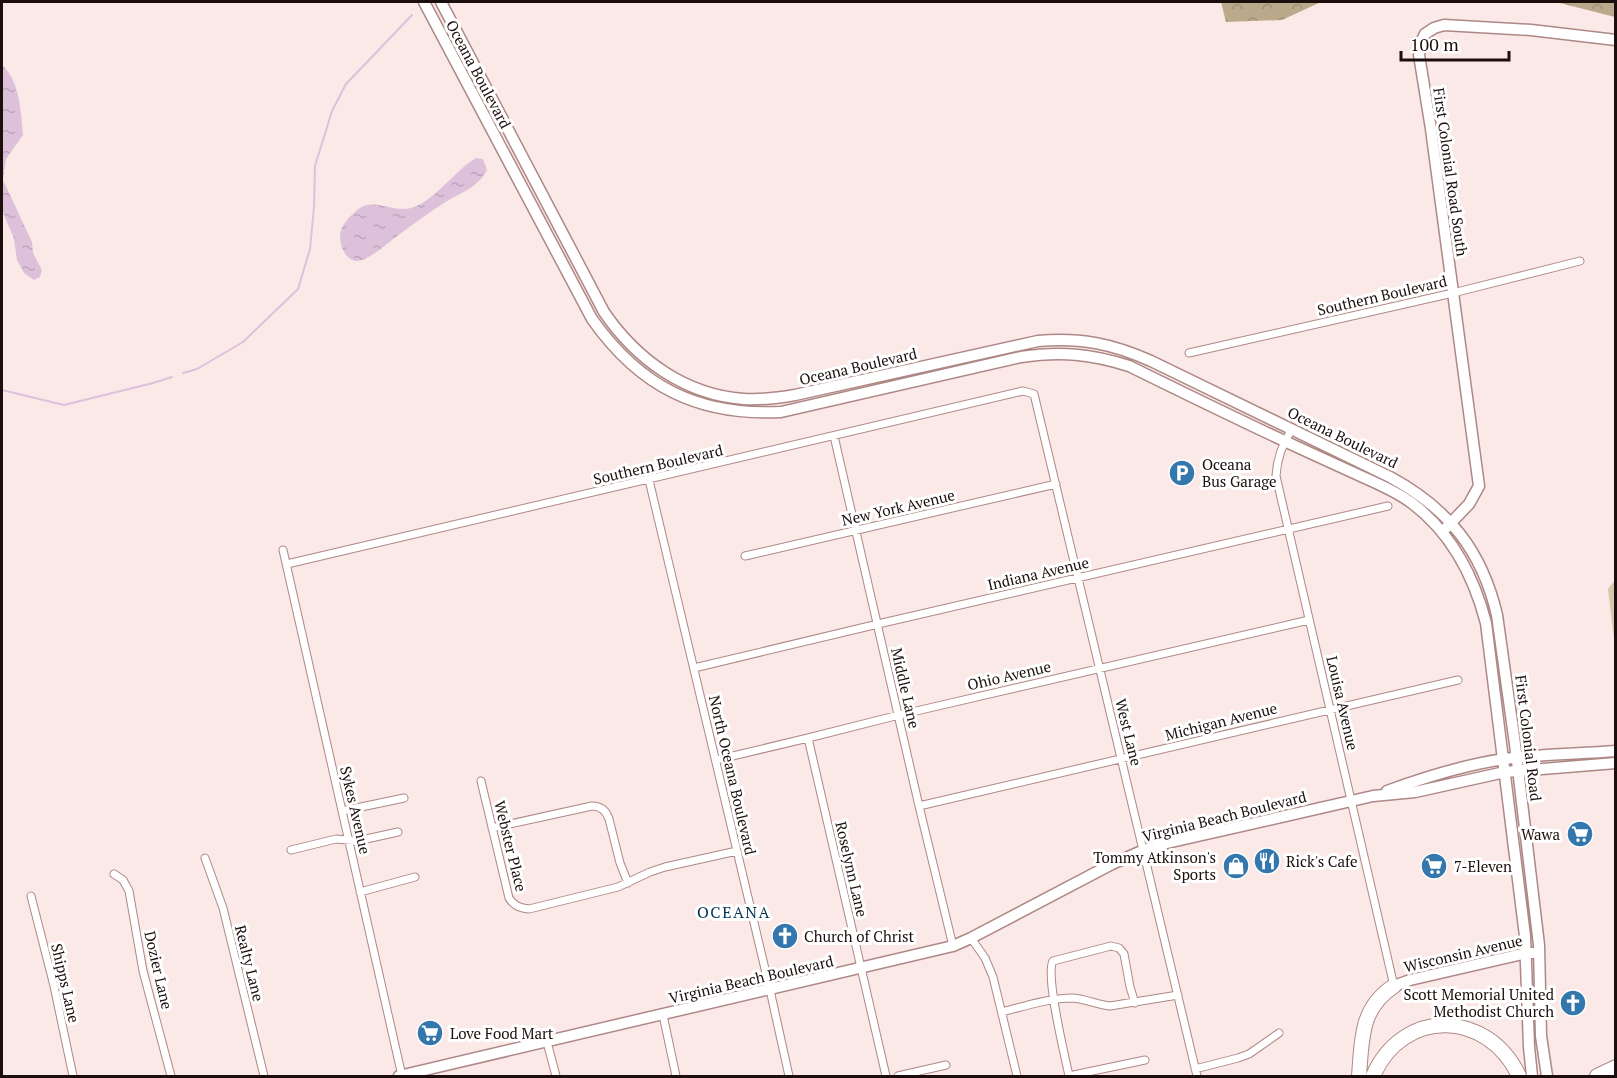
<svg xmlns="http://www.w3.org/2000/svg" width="1617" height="1078" viewBox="0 0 1617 1078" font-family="'PT Serif',serif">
<defs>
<pattern id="forest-crowns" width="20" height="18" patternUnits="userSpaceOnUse" patternTransform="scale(1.5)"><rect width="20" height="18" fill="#bba98b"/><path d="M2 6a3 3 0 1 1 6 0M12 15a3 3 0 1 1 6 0" fill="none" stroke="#a09077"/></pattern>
<pattern id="water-ripples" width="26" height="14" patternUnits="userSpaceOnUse" patternTransform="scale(1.5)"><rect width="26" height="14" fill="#ddc1db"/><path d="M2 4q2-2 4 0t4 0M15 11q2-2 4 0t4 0" fill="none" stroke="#bda5bb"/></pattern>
</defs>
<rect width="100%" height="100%" fill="#fae9e7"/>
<!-- green -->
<path fill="#d7c7ac" d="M1615,580V648L1608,589Z"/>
<!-- forest -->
<path fill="url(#forest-crowns)" d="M1221,2H1321L1282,20L1226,22Z
M1556,2H1615V17Z"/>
<!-- water -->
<path fill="url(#water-ripples)" d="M2,65C20,81 21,112 23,135L6,159L3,180L32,242L33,253L42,270L40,277L34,280L24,273L17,260L14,239L2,210Z
M476,158L483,159L487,170C484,177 478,182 472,187C463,193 453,197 444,203C427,214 409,227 392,240C383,247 373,256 362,260C346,266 337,242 341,230C343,224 350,216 355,212C372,195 390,213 411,208C435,201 454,171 476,158Z"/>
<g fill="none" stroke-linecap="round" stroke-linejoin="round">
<!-- stream -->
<path stroke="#ddc1db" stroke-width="2" d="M183,373L197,369L243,342L298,289L310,249L314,207L315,166L332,111L346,84L412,15
M2,390L64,405L153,383L172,377"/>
<defs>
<path id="street" d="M1189,353L1453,293L1580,261
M1292,429C1282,444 1277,458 1276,476L1394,986
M834,436L919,806L953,946
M649,480L770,990L789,1076
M283,550L402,1076
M745,556L1056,484
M287,564L1023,391L1034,394L1197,1076
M694,668L878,624L1388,506
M808,738L886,1076
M716,760L808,738L899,715L1309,620
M481,781L509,898C514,906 520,908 529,909L618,887L650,872L665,867L737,851
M919,806L1458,680
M342,811L404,798
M492,828L592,806C600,806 606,810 609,819L620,863L628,883
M291,850L336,839L357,841L398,832
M205,858L223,908L264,1076
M114,874L123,880L129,891L143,971L171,1076
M360,892L415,877
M31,896L54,986L73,1076
M971,938L985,958L993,977L1017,1076
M1002,1012C1025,1006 1050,998 1073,998C1086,999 1098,1005 1110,1006L1178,995
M663,1015L676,1076
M547,1042L556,1076
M1195,1069L1238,1058L1249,1054L1279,1033
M898,1076L946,1065
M1069,1076C1065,1056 1045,976 1053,961L1111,946L1119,948L1124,954L1130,987L1135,1003
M1069,1076L1145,1060"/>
<path id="secondary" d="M424,2L592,319C640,387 698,416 781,412L1021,357C1061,351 1091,354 1129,366C1188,395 1247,424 1306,451C1326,460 1345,469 1365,478C1381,485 1399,493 1413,504C1451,533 1474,577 1486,623L1525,936L1529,1047L1532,1076
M441,2L604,312C636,359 685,395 744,399C761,400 778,398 795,395L1038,341C1080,337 1113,344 1151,361L1390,477C1449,509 1482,551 1497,615L1515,744L1539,945L1541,1036L1547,1076
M1446,528L1469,504L1479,486L1431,129L1419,55L1421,42L1425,34L1434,28L1444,25L1531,30L1616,40
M1394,986L1410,980L1526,953H1533"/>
<path id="primary" d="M1387,791C1425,777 1464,765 1504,759C1541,754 1578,754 1616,751
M399,1076L953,946L971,938L1112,864L1144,850L1167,843L1373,796L1415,792L1505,772L1616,763"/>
<path id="highway" d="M1359,1076C1362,1040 1360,1008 1394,986
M1373,1076C1403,1007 1488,1010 1519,1076
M1597,1076L1616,1067"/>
</defs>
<!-- street casing -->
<use href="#street" stroke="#ae8885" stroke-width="9"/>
<!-- secondary casing -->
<use href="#secondary" stroke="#ae8885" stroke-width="13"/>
<!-- primary casing -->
<use href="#primary" stroke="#ae8885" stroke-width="13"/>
<!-- highway casing -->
<use href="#highway" stroke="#ae8885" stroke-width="16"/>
<!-- street -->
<use href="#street" stroke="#fff" stroke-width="7"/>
<!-- secondary -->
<use href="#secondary" stroke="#fff" stroke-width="10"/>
<!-- primary -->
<use href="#primary" stroke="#fff" stroke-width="10"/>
<!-- highway -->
<use href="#highway" stroke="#fff" stroke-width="14"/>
</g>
<!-- icons -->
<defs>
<symbol id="parking-disc" viewBox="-11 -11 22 22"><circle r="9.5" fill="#3377ad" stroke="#fff"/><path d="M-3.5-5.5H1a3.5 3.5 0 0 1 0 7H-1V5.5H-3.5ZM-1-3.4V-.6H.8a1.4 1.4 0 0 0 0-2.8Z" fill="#fff"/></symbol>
<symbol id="supermarket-disc" viewBox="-11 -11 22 22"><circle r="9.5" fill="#3377ad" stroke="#fff"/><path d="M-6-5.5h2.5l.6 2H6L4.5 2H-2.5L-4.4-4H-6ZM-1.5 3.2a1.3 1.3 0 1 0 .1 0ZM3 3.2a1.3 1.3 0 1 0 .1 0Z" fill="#fff"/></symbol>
<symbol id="restaurant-disc" viewBox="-11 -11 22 22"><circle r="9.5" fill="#3377ad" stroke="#fff"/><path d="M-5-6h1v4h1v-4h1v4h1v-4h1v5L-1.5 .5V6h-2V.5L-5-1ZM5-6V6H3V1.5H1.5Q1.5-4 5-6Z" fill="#fff"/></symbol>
<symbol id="shop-disc" viewBox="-11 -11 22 22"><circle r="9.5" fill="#3377ad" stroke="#fff"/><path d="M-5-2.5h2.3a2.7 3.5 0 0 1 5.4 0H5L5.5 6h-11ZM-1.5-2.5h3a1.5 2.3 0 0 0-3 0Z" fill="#fff"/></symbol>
<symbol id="church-disc" viewBox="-11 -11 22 22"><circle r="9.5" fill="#3377ad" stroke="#fff"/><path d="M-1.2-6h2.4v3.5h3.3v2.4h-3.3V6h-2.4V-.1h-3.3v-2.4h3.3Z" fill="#fff"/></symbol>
</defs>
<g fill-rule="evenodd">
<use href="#parking-disc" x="1167" y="458" width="30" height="30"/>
<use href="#supermarket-disc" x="1565" y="819" width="30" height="30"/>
<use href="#restaurant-disc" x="1252" y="846" width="30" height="30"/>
<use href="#shop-disc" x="1221" y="851" width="30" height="30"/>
<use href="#supermarket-disc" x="1419" y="851" width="30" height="30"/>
<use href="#church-disc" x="770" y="921" width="30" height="30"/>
<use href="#church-disc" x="1558" y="988" width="30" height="30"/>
<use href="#supermarket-disc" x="415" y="1018" width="30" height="30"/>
</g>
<g text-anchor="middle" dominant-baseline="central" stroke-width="6" stroke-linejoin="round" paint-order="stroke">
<!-- street labels -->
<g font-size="15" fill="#1b0e0d" stroke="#fff">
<text transform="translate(479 74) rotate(62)">Oceana Boulevard</text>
<text transform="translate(1451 172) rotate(82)">First Colonial Road South</text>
<text transform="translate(1382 295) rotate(-13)">Southern Boulevard</text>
<text transform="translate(858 366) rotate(-13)">Oceana Boulevard</text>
<text transform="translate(1343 437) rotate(26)">Oceana Boulevard</text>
<text transform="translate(658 464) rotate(-13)">Southern Boulevard</text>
<text transform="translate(898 507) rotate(-13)">New York Avenue</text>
<text transform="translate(1038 573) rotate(-13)">Indiana Avenue</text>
<text transform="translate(1009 675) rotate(-13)">Ohio Avenue</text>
<text transform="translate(906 688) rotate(77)">Middle Lane</text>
<text transform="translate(1343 703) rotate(77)">Louisa Avenue</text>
<text transform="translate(1221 721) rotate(-14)">Michigan Avenue</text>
<text transform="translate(1129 732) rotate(76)">West Lane</text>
<text transform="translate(1529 738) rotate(83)">First Colonial Road</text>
<text transform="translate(733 775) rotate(77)">North Oceana Boulevard</text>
<text transform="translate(356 810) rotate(77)">Sykes Avenue</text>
<text transform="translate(1224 816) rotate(-14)">Virginia Beach Boulevard</text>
<text transform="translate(511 846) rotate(76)">Webster Place</text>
<text transform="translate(852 869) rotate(77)">Roselynn Lane</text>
<text transform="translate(1463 953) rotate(-13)">Wisconsin Avenue</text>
<text transform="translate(250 963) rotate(76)">Realty Lane</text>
<text transform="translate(159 970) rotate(77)">Dozier Lane</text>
<text transform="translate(751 979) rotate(-13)">Virginia Beach Boulevard</text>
<text transform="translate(66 983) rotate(77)">Shipps Lane</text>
</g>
<!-- poi labels -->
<g font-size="15" fill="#1b0e0d" stroke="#fff" text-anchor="start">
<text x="1202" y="464">Oceana<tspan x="1202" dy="17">Bus Garage</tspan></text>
<text x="1560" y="834" text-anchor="end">Wawa</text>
<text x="1216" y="857" text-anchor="end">Tommy Atkinson's<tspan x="1216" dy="17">Sports</tspan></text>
<text x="1286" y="861">Rick's Cafe</text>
<text x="1454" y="866">7-Eleven</text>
<text x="804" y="936">Church of Christ</text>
<text x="1554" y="994" text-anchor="end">Scott Memorial United<tspan x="1554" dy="17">Methodist Church</tspan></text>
<text x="450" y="1033">Love Food Mart</text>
</g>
<!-- neighbourhood labels -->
<g font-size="16" letter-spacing="1.5" fill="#003255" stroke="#fff">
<text x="734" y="912">OCEANA</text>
</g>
</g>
<!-- border -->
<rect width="1617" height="1078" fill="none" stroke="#1b0e0d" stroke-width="6"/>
<!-- scale -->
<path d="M1401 51v9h108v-9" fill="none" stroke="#1b0e0d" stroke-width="3"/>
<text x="1410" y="51" font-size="18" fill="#1b0e0d" stroke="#ffffff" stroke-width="4.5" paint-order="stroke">100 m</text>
</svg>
